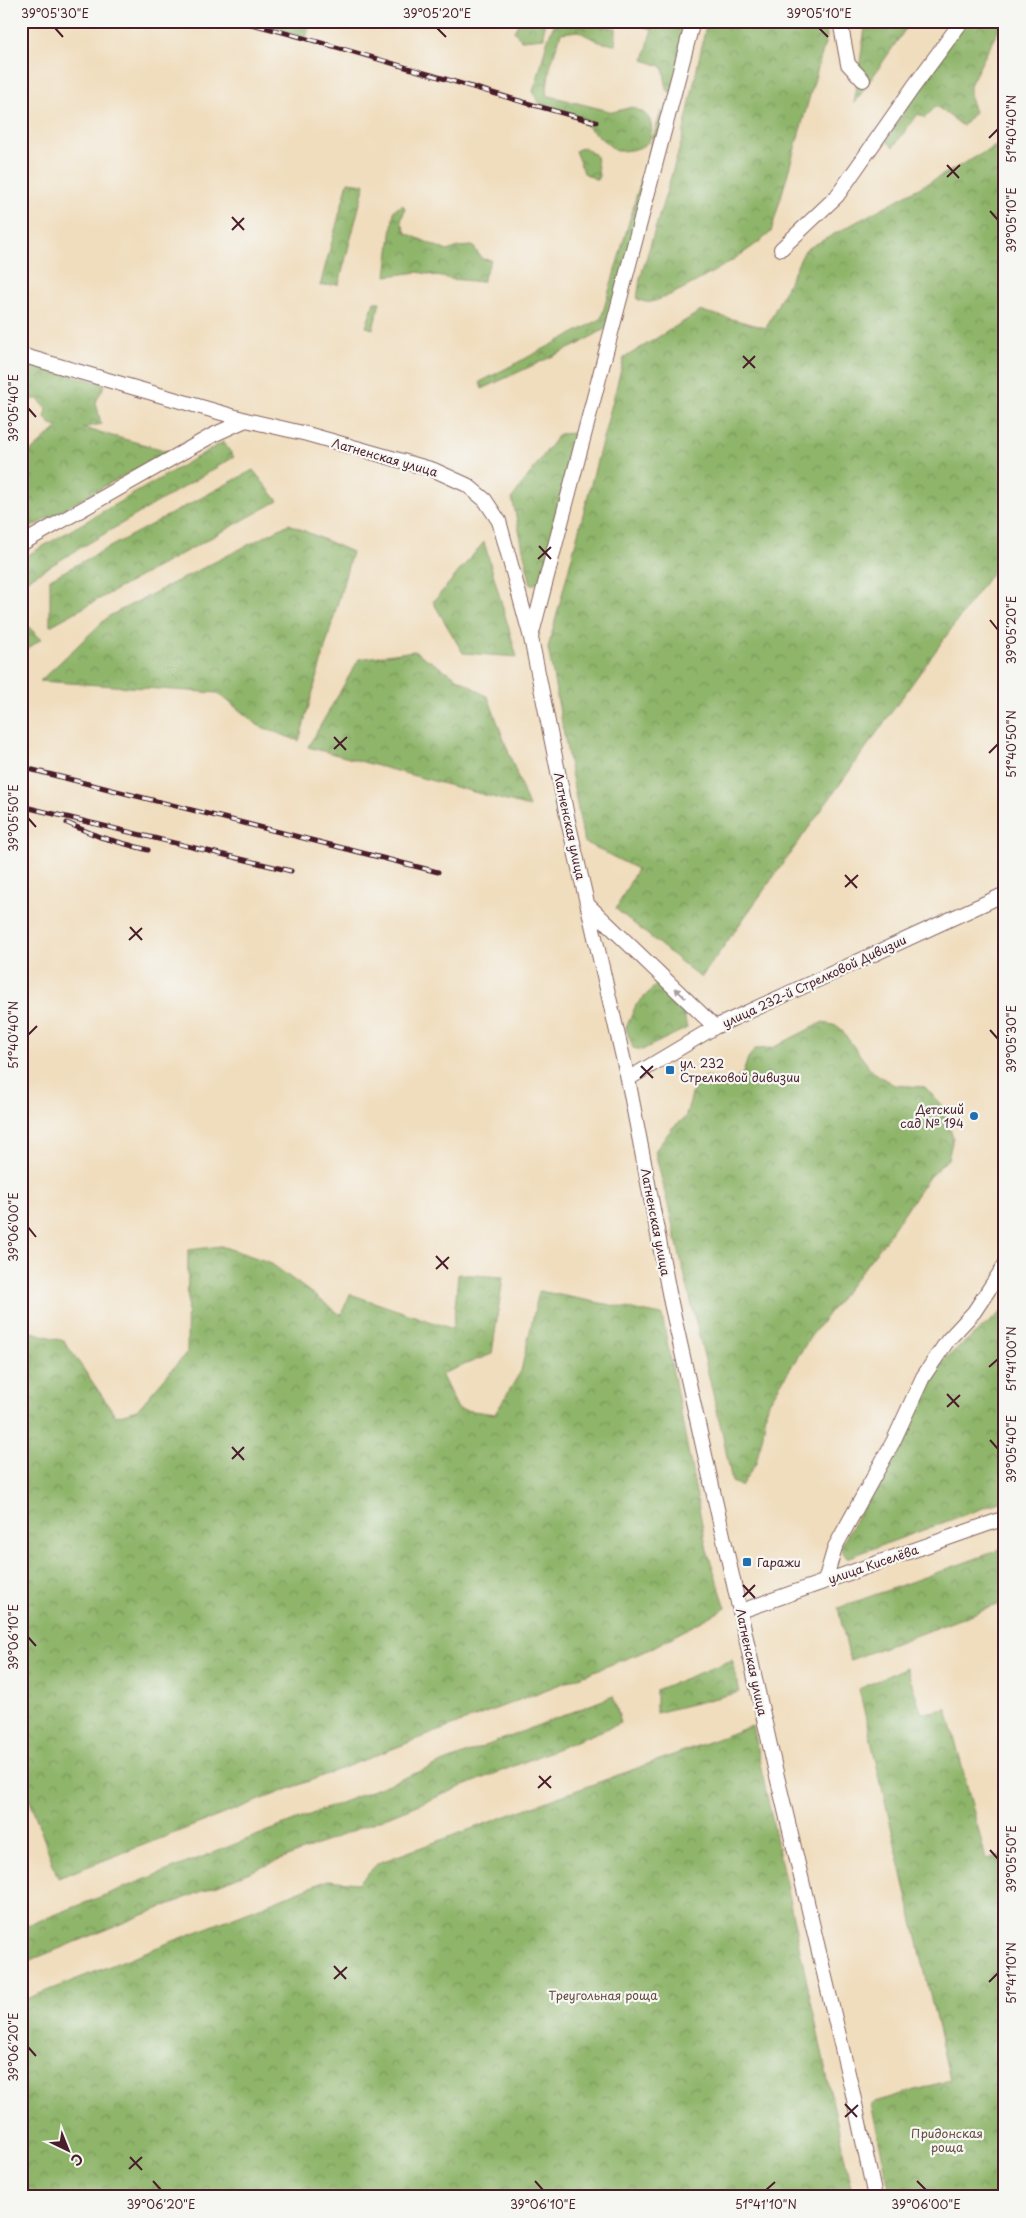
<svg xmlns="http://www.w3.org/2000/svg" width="1026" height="2218" viewBox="0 0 1026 2218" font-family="'Playpen Sans',sans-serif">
<defs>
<pattern id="forest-crowns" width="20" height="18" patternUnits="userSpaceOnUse" patternTransform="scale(1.25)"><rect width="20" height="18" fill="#8fb56b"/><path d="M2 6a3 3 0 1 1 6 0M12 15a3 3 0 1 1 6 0" fill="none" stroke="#779358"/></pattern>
</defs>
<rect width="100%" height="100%" fill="#f6f6f2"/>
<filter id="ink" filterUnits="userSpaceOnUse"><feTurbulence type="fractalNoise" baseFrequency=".02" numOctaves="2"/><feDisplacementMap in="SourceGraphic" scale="10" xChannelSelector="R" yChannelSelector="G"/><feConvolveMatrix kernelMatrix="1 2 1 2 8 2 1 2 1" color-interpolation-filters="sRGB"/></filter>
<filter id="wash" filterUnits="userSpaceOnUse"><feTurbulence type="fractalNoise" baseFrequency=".0096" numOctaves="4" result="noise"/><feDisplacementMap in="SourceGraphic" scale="20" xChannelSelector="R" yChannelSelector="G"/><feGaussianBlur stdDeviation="1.12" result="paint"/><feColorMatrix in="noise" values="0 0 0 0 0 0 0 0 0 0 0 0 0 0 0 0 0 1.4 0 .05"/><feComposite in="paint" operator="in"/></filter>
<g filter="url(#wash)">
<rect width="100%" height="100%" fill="#f0ddbd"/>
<!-- forest -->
<path fill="url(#forest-crowns)" stroke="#6c6a4b" d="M239,21H311L306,38Z
M520,21H544V38L521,40L514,31Z
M550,21H574L573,22L616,28V45L599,42L578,31L561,33L550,67L546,95L613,112L632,107C636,109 642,111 646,115C654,122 654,141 643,146C636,150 625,151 616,151L572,114L538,103L533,91C542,70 543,46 554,25Z
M622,21H691L672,93L667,90L663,67L644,60L652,29Z
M707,21H823L827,36L771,232C751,251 677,296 651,302C647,303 642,301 637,299L640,279L682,140Z
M866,21H911L854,104Z
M968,21H1003L970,85V97L975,112L963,126L936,106L925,118L918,114L893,147L886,140L938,57Z
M661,111L665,114L610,326L579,344L482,389L480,382L601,319Z
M1005,141V554L701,978L616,909L637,869L584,842L548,648L624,358L701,311L766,328L805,250Z
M584,147L596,156L599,176L597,180L584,173L575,151Z
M348,182L365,184L339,284L320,286Z
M403,205L405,209L401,221L406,233L447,251L459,247L473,246L482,259L491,260L482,282L451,279L418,272L386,276L394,210Z
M374,302H380L373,329L366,327Z
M34,365L105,384L96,402L101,424L83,428L168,451L21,533V460L58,427L51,425L45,417L47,409L38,399H24L21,396V367Z
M578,433L544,580L531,585L512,498L559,434Z
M223,442L234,457L25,581L21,577V559Z
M253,470L278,501L50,626V579Z
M289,524L352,552L299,741L259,726L218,693L40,681L109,616Z
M484,542L517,657L463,653L433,602Z
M21,619L41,639L21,654Z
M414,651L488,697L529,807L308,747L359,659Z
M659,982L682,1007L687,1028L642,1050L633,1048L626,1028L636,1005Z
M823,1022L839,1027L872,1071L894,1085L925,1087L941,1105L953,1138L948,1159L929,1177L884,1242L811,1336L767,1405L763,1434L756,1463L741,1486L732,1482L723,1436L655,1151L673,1127L685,1118L695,1084L706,1077L729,1085L743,1073L748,1058L755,1049L772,1048Z
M221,1246L269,1262L341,1315L350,1294L453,1329L458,1274L503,1277L492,1354L441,1374L458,1409L495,1414L521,1371L539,1291L662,1315L707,1550L726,1608L646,1651L58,1878L21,1776V1329L64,1341L116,1416L137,1410L187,1352L188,1250Z
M1005,1309V1500L847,1558L840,1548L942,1361Z
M1005,1548V1602L850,1660L838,1608Z
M732,1660L740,1692L656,1713V1690Z
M906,1667L922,1713L947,1709L986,1859L1005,1854V2197H891L871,2103L950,2080L859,1689Z
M613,1696L621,1723L21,1964V1928Z
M752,1726L853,2197H21V2001L328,1880L358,1883L378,1863Z"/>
</g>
<g filter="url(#ink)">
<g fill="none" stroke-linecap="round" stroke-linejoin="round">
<defs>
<path id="minor" d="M840,21L848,64L863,80
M781,249L837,196L914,86L962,21
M21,355L246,420L307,434L434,470L467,485L485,500L499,521L531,638L568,821L628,1079L671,1303L775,1768L852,2090L875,2197
M21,544L213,435L246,420
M531,637L693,21
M588,905L715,1027
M628,1079L715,1027L1005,894
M825,1581L835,1547L893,1442L923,1377L948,1340L974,1312L1005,1265
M741,1611L1005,1518"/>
</defs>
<!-- minor casing -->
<use href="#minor" stroke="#84625e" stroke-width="16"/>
<!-- minor -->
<use href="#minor" stroke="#fff" stroke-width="14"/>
<defs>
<path id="rail" d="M239,21C359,50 476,91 596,122
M21,767L438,872
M21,806L291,871
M67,823L100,837L148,850"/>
</defs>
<!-- rail casing -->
<use href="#rail" stroke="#4a1f2b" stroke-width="5"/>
<!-- rail -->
<use href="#rail" stroke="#f6f6f2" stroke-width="3" stroke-dasharray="9" stroke-linecap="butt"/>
</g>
<!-- one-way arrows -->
<defs><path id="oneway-solid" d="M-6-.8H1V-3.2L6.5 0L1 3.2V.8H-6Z" transform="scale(1.25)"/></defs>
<use fill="#ae9aa0" href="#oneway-solid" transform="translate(680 993) rotate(-136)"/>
</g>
<!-- ticks -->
<path fill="none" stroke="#4a1f2b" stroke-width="2" d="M55,28L63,37M437,28L446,37M819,28L828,37M989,138L998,129M947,165L959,178M947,177L960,165M990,211L998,220M232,217L244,230M232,230L244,218M743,356L755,368M743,368L755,356M28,408L36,417M539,546L551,559M538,559L551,547M990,620L998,630M334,737L346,750M334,749L347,737M989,753L998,744M28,818L36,827M845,875L857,888M845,887L858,875M130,927L142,940M129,940L142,928M990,1030L998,1039M28,1035L37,1026M641,1066L653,1078M640,1078L653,1066M28,1227L36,1237M436,1256L448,1269M436,1269L449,1257M989,1367L998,1359M947,1394L959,1407M947,1407L960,1395M990,1440L998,1449M232,1447L244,1460M232,1459L244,1447M743,1585L755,1598M743,1597L755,1585M28,1637L36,1646M539,1776L551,1788M538,1788L551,1776M990,1850L998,1859M334,1966L346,1979M334,1979L347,1967M989,1982L998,1973M28,2047L36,2056M845,2104L857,2117M845,2117L858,2105M130,2157L142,2170M129,2169L142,2157M153,2181L161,2190M535,2181L543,2190M917,2181L926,2190M766,2190L775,2182"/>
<!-- markers -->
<g fill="#1f6fb2" stroke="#f6f6f2" stroke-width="2">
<rect x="665" y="1065" width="10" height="10" rx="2.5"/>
<circle cx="974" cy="1116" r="5"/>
<rect x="742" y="1557" width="10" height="10" rx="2.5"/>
</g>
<g text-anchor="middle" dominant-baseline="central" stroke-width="4.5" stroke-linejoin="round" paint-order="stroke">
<!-- street labels -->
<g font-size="12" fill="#4a1f2b" stroke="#f6f6f2">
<text transform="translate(385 457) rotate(16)">Латненская улица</text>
<text transform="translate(570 826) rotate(78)">Латненская улица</text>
<text transform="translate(814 981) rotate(-25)">улица 232-й Стрелковой Дивизии</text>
<text transform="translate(656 1222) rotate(79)">Латненская улица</text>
<text transform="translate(873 1564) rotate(-19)">улица Киселёва</text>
<text transform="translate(752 1662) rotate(78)">Латненская улица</text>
</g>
<!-- poi labels -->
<g font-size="12" fill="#4a1f2b" stroke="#f6f6f2" text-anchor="start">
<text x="680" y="1063">ул. 232<tspan x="680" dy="14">Стрелковой дивизии</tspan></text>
<text x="964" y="1109" text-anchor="end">Детский<tspan x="964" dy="14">сад № 194</tspan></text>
<text x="757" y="1562">Гаражи</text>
</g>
<!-- park labels -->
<g font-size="12" fill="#644c3f" stroke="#f6f6f2">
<text x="603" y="1995">Треугольная роща</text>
<text x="947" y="2133">Придонская<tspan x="947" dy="14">роща</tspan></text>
</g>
</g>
<!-- margin -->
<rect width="1026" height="2218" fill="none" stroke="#f6f6f2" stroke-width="55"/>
<!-- north arrow -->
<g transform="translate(68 2150) rotate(137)" stroke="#f6f6f2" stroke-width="4" paint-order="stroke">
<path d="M0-4L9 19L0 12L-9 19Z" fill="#4a1f2b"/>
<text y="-8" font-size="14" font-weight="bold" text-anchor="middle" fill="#4a1f2b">С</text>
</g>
<rect x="28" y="28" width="970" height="2162" fill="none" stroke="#4a1f2b" stroke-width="2"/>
<g font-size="12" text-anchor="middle" fill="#4a1f2b">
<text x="55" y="18">39°05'30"E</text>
<text x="437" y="18">39°05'20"E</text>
<text x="819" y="18">39°05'10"E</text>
<text transform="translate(1012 129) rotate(-90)" y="4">51°40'40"N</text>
<text transform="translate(1012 220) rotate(-90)" y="4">39°05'10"E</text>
<text transform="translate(14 408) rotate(-90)" y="4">39°05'40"E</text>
<text transform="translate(1012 630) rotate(-90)" y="4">39°05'20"E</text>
<text transform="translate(1012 744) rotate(-90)" y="4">51°40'50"N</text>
<text transform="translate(14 818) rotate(-90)" y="4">39°05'50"E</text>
<text transform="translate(14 1035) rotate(-90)" y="4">51°40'40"N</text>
<text transform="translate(1012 1039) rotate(-90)" y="4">39°05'30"E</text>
<text transform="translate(14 1227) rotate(-90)" y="4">39°06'00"E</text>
<text transform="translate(1012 1359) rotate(-90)" y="4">51°41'00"N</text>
<text transform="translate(1012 1449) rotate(-90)" y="4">39°05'40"E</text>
<text transform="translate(14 1637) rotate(-90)" y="4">39°06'10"E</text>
<text transform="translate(1012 1859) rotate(-90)" y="4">39°05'50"E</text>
<text transform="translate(1012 1973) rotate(-90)" y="4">51°41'10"N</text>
<text transform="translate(14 2047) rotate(-90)" y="4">39°06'20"E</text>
<text x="161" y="2209">39°06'20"E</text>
<text x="543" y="2209">39°06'10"E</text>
<text x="766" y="2209">51°41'10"N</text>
<text x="926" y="2209">39°06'00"E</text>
</g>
</svg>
